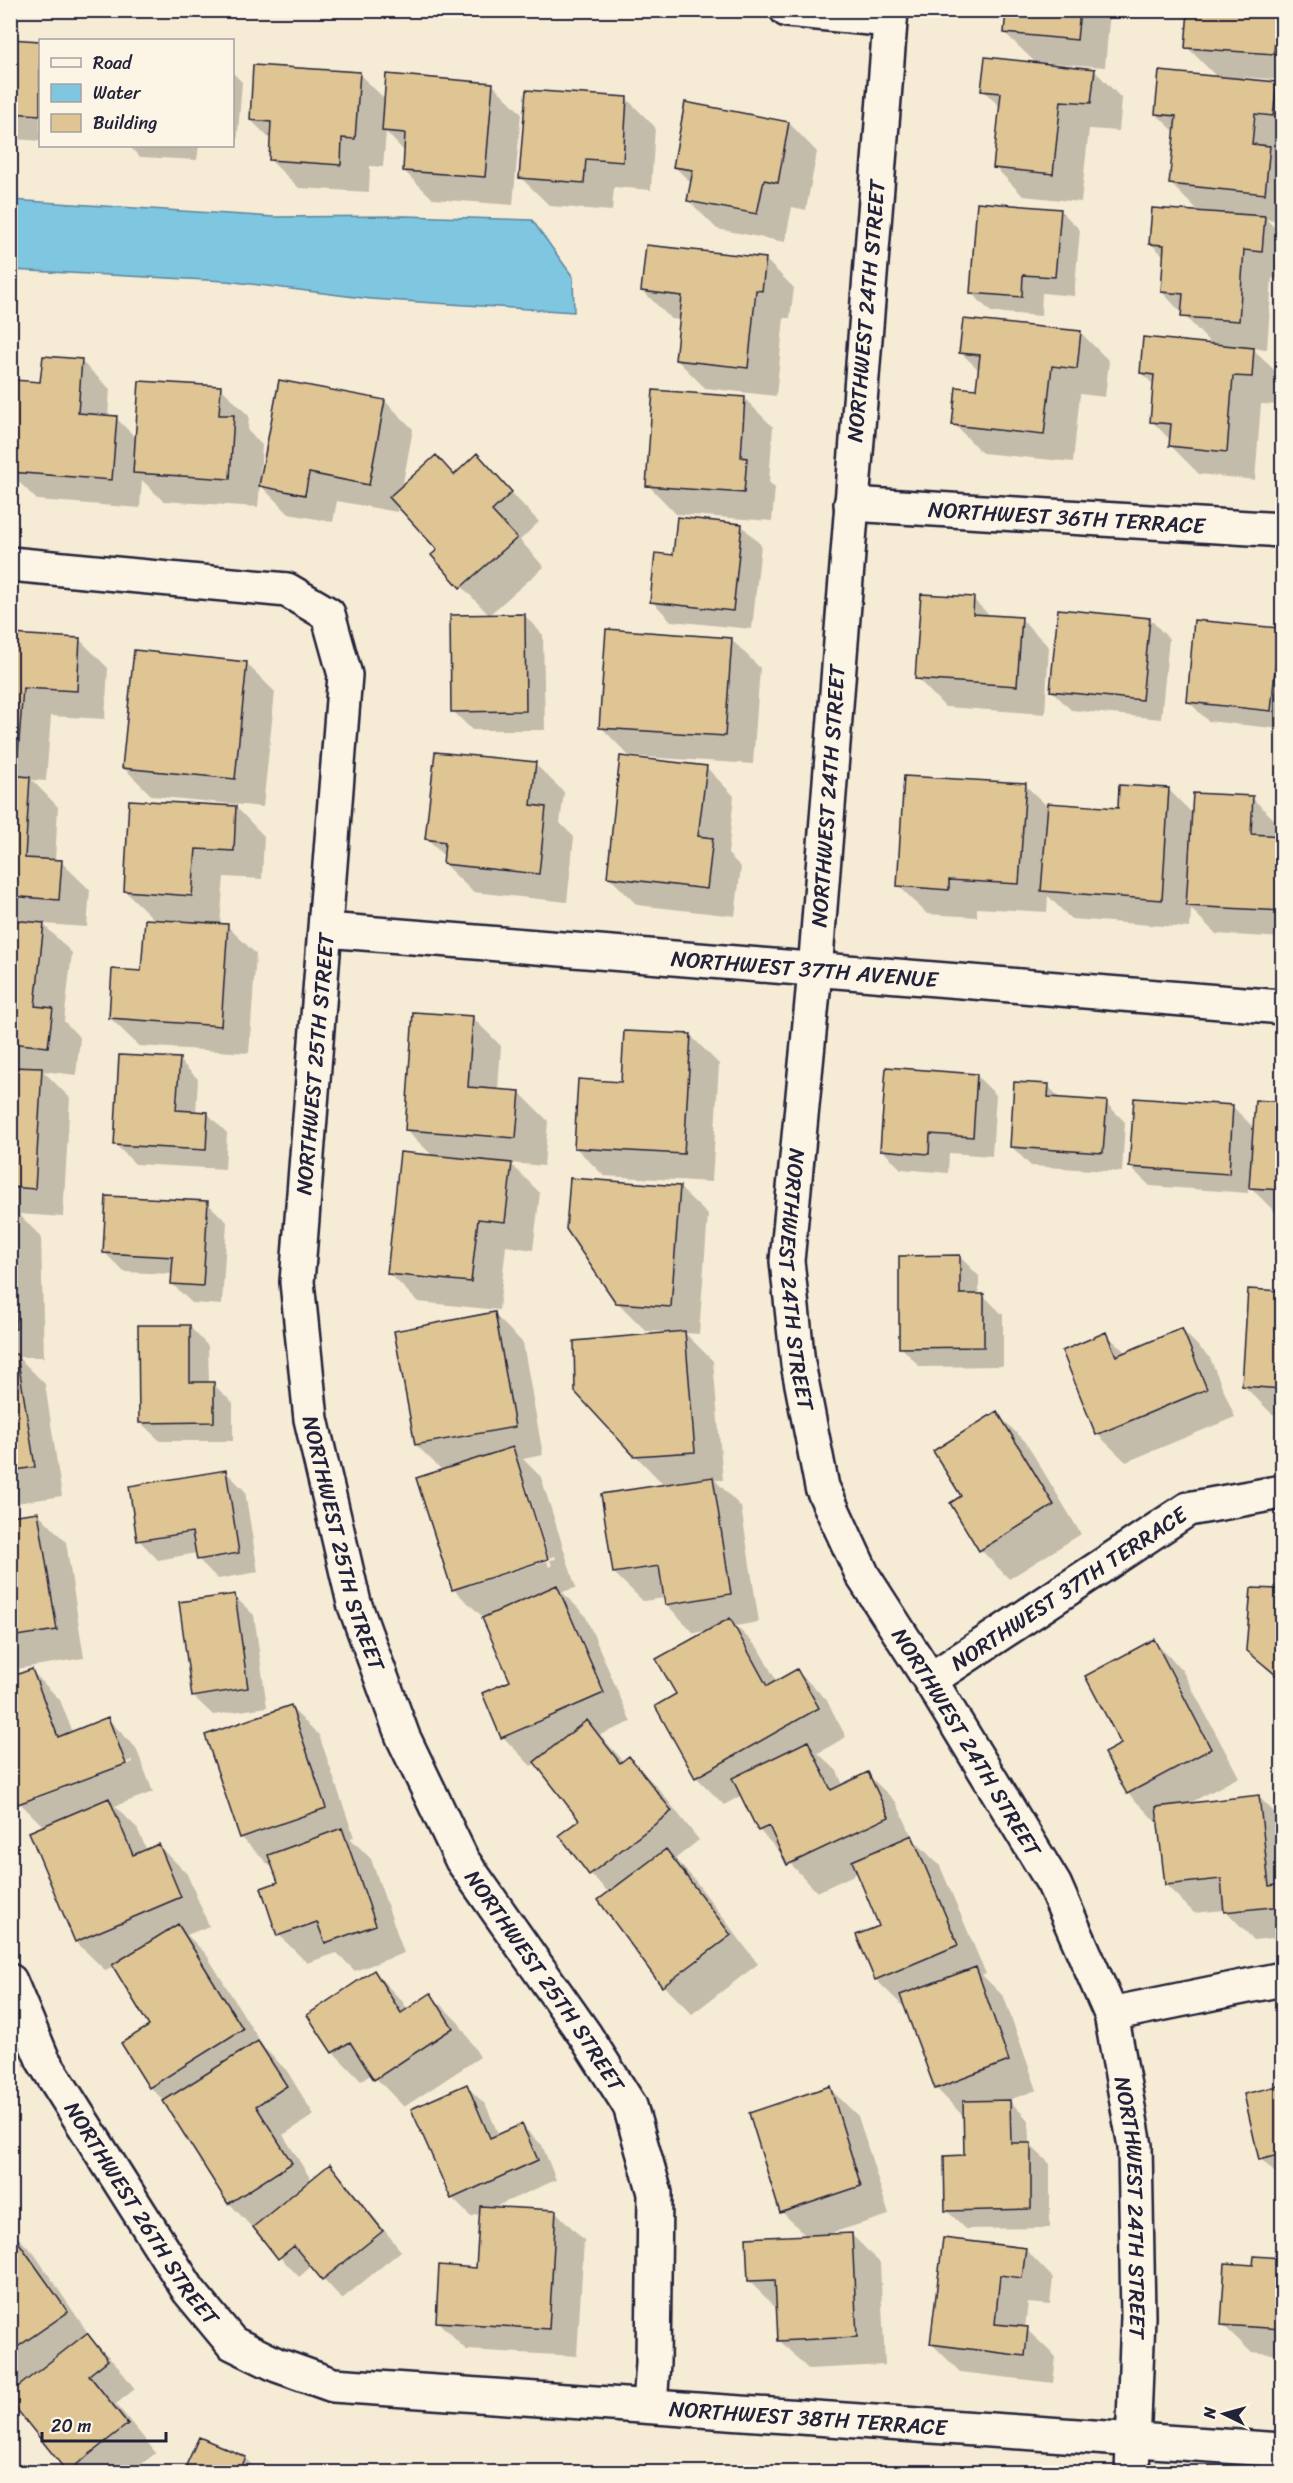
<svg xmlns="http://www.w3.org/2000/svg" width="1293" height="2483" viewBox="0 0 1293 2483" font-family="Sriracha,sans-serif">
<rect width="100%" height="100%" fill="#f6ebd5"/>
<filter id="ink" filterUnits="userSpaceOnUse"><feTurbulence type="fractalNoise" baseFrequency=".0167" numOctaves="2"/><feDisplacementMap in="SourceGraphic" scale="12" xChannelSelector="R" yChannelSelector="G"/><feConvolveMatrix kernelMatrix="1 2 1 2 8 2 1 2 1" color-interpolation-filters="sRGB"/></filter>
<g filter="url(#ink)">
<!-- water -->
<path fill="#7fc6e0" stroke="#5a849e" stroke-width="1.5" d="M11,200L274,217L405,216L532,220L573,277L574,312L371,299L226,281L11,270Z"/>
<!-- shadow -->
<path fill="#0003" fill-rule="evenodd" d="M1007,10H1110L1105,67L1040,62V64L1094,70L1122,99L1119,131L1089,129L1081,202L1023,196L995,167L1001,108L983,90L1037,64L1005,33Z
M1189,10H1282V80L1242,77V80L1276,84L1282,90V221L1266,219L1282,235V279L1272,278L1267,349L1252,348L1282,378L1280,405L1261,404L1255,480L1199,474L1171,446V441L1152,421L1155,386L1141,373L1212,345L1162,292L1165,257L1151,244L1200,213L1171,184L1176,133L1156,114L1218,78L1187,47Z
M10,40L40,42V141L14,139L10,136Z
M232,72L242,82L237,146H228H232Z
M359,74L386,100L492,84L521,113L513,205L433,199L404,171L405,152L386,132L383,167L370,166L369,192L299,188L270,160L271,140L251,120Z
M627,99L655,127L651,190L614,187L612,211L550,206L521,178Z
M789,123L817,152L806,210L792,207L785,242L717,229L689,201L692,184L674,166Z
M129,146H199L197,160L140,157Z
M1060,210L1080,230L1074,296L1042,293L1041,316L991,312L971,293Z
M765,259L794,288L790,318H784L776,396L705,388L677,360L681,320L671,319L643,291Z
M1081,333L1109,361L1105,397L1080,394L1073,462L982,453L954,424L978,390L980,371L961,353Z
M81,361L110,389L108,417L116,418L137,439L220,387L249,416L248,431L262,445L260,476L385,401L413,429L402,488L436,457L455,476L477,456L539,522L520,540L544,567L489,615L433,556L439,551L398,505L397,512L337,501L333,522L289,514L260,485L258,507L163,501L142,480L140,508L37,500L10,473L15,381L42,384Z
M745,399L773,427L769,482L775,488L772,521L676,514L648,485Z
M741,525L761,545L752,629L671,621L652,601L674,557Z
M973,599L991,617L1021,619L1049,647L1045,714L945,707L917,678Z
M524,615L543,635L545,730H472L453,711Z
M1150,619L1169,639L1161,719L1071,710L1051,690Z
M1279,630L1282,634V729L1208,721L1188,701Z
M10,635L79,639L108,668L105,719L51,716L46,781L32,780L58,807L55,861L61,862L90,890L87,927L43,924L72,953L64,1021L80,1038L76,1075L43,1071L70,1098L63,1217L19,1214L41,1237L44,1357H18L45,1384L62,1496L10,1504Z
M731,639L760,668L753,764L629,756L601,727Z
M246,663L275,692L263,807L152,796L124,768Z
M535,764L564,792L560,823L574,837L567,902L473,892L444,864L445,857L427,839Z
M706,767L734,796L728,854L741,867L735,916L637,905L608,876Z
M1025,785L1049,808L1119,810L1168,789L1193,814L1252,798L1281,826L1282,938L1216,934L1191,909L1190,928L1071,919L1048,896L1047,912L977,908V917L927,914L899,886Z
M236,807L264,836L262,879L224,877L220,925L227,926L256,954L249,1053L139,1046L110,1018L143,972L156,921L125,891Z
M473,1018L501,1046L498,1090L519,1092L548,1121L544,1166L510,1163L540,1193L533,1250L506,1246L499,1310L418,1302L389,1273L434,1157L406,1130Z
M690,1035L719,1064L712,1182L604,1176L575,1147L623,1083Z
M179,1060L198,1079L196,1113L208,1114L227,1133L225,1169L135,1164L116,1145Z
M977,1076L996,1095L992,1156L949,1153L948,1173L901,1169L882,1150Z
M1048,1086L1062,1100L1106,1103L1125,1122L1122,1172L1031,1166L1012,1147Z
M1256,1102L1282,1104V1216H1279L1248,1185V1193L1150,1186L1130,1167L1233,1107L1254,1128Z
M679,1187L708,1215L699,1334L685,1333L713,1361L723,1480H715L741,1507L759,1622L736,1626L758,1648L777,1682L797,1671L826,1699L846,1737L818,1753L837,1771L843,1785L867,1774L896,1802L914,1840L940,1866L986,1974L982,1975L1004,1997L1037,2090L1009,2100L1029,2121V2144L1050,2164V2228L966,2229L946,2210L966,2157L965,2118L936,2088L905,2008L876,1980L858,1936L881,1927L858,1873L817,1892L759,1830L742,1795L724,1805L696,1777L678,1695L711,1630L694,1633L666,1604L665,1598L643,1601L614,1573L665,1486L635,1455L667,1334V1332L646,1331L617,1302Z
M207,1203L227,1222L222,1305L192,1303L172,1284L173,1274L124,1272L104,1252Z
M960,1257L979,1276V1295H983L1003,1315V1366L920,1367L901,1347Z
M1249,1291L1282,1293V1415L1272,1414L1243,1385Z
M494,1314L523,1343L543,1455L523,1459L541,1477L576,1588L562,1592L585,1615L631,1722L600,1735L624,1762L629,1758L657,1787L699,1840L675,1859L694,1879L758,1964L692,2014L664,1986L600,1900L609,1893L591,1874L561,1836L581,1820L537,1763L531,1766L503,1737L512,1682L483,1617L453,1589L443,1471L416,1445ZM522,1481H525L549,1558L555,1556L556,1559L550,1560L552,1566L549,1567L547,1561L468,1586Z
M189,1326L208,1346L209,1384H213L233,1403V1441H160L140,1422Z
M1182,1330L1210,1358L1235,1417L1126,1462L1097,1434L1106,1334L1126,1353Z
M996,1413L1025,1441L1081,1534L1009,1579L981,1550L952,1503L963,1497Z
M226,1472L245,1491L258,1572L218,1579L198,1559L197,1553L158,1560L139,1540Z
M38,1513L66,1542L84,1658L10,1670V1517Z
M1252,1589L1282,1591V1683L1248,1649Z
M234,1596L254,1615L267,1707L213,1715L193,1696Z
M1154,1641L1182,1670L1239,1777L1188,1804L1259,1797L1282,1820V1937L1254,1940L1225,1910L1194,1913L1166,1885L1159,1820L1156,1822L1128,1793L1123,1745Z
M32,1671L60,1700L73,1733L108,1719L136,1748L153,1792L115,1806L137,1828L147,1851L159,1845L187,1874L209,1926L187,1935L206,1954L264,2048L287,2071L314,2115L283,2135L312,2181L330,2166L349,2186L401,2251L342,2299L312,2266L299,2277L229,2203L167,2104L150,2087L151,2026L115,1966L105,1970L76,1942L31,1833L44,1827L20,1803ZM132,1760L133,1762L33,1800V1797Z
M290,1707L319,1735L354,1837L350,1838L371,1859L404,1953L355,1971L337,1953L307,1963L279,1935L280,1883L274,1865L270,1866L241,1837Z
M374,1972L402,2001L408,2010L431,1995L459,2023L480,2057L404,2107L372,2074L361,2081L333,2052L309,2015Z
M466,2086L486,2105L499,2136L522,2126L542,2145L556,2180L492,2208L555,2211L584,2240L577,2356L466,2350L438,2322L477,2269L481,2213L471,2217L452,2198Z
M1282,2086V2178H1280L1261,2159L1246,2095Z
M829,2088L858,2116L889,2215L828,2234H851L880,2263L885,2365L808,2369L779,2340L777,2309L749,2281L807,2237L782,2212Z
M10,2230L33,2252L94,2342L115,2363L135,2389L116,2404L156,2453L131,2472H69L10,2398L22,2386L10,2374Z
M1025,2249L1053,2278L1050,2305L1028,2303L1025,2328L1056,2357L1053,2383L960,2372L932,2344Z
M1255,2258L1282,2260V2355L1251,2352L1222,2324L1254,2266Z
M200,2439L245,2458L259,2472H185Z"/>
<!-- building -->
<path fill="#dfc494" stroke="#22223b" stroke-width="1.5" d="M1006,10H1080L1077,40L1004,33Z
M1188,10H1277L1274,54L1185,48Z
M10,39L40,41V115L10,113Z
M985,57L1095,69L1091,103L1061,101L1053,174L993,168L1001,93L981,91Z
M253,65L360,72L355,139L342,138L341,165L269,160L271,122L250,120Z
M1159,71L1277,82L1273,116L1255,114L1252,144L1270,146L1265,194L1169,184L1176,116L1155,114Z
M386,74L493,83L485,177L403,171L405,133L382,131Z
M526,90L627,97L623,162L586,159L584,183L519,178Z
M685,102L789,122L778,183L764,180L757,214L687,201L693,170L673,167Z
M977,202L1061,209L1055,277L1023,275L1022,297L970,293Z
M1152,208L1265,216L1262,252L1244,250L1239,321L1181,317L1183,294L1161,292L1164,245L1149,244Z
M646,245L766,258L762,291L756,290L748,368L675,360L682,296L641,291Z
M963,319L1081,331L1077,369L1052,366L1044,435L952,425L956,387L976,389L980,355L959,353Z
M1143,337L1254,348L1252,377L1233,376L1227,452L1169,446L1171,424L1150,422L1154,375L1140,373Z
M43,356L82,359L78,413L117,416L112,480L10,472L14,380L40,382Z
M279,380L385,400L369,485L309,473L305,495L259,486Z
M139,381L221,386L219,415H234L230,479L133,473Z
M653,390L745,397L741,457L747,458L744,493L646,486Z
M477,453L512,492L492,511L517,538L460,588L431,555L437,550L389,497L436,455L454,475Z
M677,517L742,524L733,611L650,602L655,553L673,555Z
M921,594L974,597L973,614L1022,617L1017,686L915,679Z
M1058,609L1150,618L1142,700L1050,691Z
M525,614L526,711L451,712L450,615Z
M1194,620L1279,628L1271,711L1187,702Z
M606,629L732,638L725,736L599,728Z
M10,634L80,638L77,691L23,688L18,754L10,753Z
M134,650L247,662L235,779L122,768Z
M435,752L536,762L531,805L546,807L539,874L443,864L445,842L425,839Z
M620,756L707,766L698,836L713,838L707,889L607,877Z
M10,775L30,777L25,858L62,860L59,900L10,896Z
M904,776L1026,783L1019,884L949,880V890L897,886Z
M1119,785L1169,788L1162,900L1041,891L1048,803L1118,808Z
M1193,793L1253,796L1251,834L1282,836V911L1186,906Z
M129,800L236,806L234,851L196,849L192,896L124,891Z
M145,919L228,924L221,1026L109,1018L112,969L141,971Z
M10,920L44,923L35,1006L53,1008L48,1047L10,1043Z
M413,1012L473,1016L468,1087L520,1091L516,1138L405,1130Z
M624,1031L691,1034L684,1154L574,1148L578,1079L621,1082Z
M119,1055L180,1058L176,1110L208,1112L206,1150L114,1145Z
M10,1067L42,1068L35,1189L10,1187Z
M886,1067L977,1074L973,1137L930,1134L929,1154L880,1150Z
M1014,1082L1049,1084L1048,1097L1107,1101L1103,1153L1010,1147Z
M1134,1098L1233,1105L1229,1174L1129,1167Z
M1255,1100L1282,1102V1190L1249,1188Z
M400,1152L512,1163L505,1222L478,1219L471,1282L387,1274Z
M570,1178L680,1186L671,1307L616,1303L566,1229Z
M106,1196L208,1201L203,1286L171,1284L173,1257L103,1253Z
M10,1207H14L16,1329H10Z
M960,1255V1294H984V1347L899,1348V1256Z
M1248,1289L1282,1291V1389L1242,1386Z
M495,1312L515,1427L415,1445L394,1331Z
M138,1325H190V1382H214V1422L139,1423Z
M1182,1328L1207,1389L1096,1435L1062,1351L1106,1332L1116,1356Z
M685,1331L695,1452L634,1456L575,1392L574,1341Z
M17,1354L35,1467L10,1471V1355Z
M997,1411L1054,1505L979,1551L950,1503L961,1496L933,1451Z
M513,1447L548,1559L452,1590L416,1478Z
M226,1470L239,1553L197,1560L192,1532L137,1541L129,1486Z
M713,1477L731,1594L665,1605L659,1566L613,1573L601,1494Z
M38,1512L57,1630L10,1637V1516Z
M557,1585L604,1693L501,1738L482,1693L510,1681L482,1618Z
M1251,1588L1282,1589V1680L1246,1650Z
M235,1594L248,1688L192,1697L179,1602Z
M730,1618L767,1686L797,1669L819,1708L695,1778L655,1706L676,1694L656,1659Z
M1154,1639L1211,1749L1127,1794L1104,1753L1121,1744L1085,1676Z
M32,1669L58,1737L108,1717L126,1764L18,1804L10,1782V1677Z
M291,1705L326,1808L240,1838L205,1735Z
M587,1720L620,1763L629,1756L672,1811L589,1875L559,1835L579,1820L534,1762Z
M808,1741L831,1790L868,1772L889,1817L787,1865L769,1826L758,1831L732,1778Z
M1259,1795L1269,1886L1282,1884V1906L1224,1912L1221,1879L1165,1885L1156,1807Z
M109,1798L133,1855L159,1844L181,1897L75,1942L29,1832Z
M342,1828L376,1925L325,1943L317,1922L277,1936L261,1888L278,1882L268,1855Z
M912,1835L958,1945L875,1980L856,1935L879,1926L852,1861Z
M666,1849L731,1935L662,1987L598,1900Z
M178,1924L243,2029L149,2088L121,2043L149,2026L112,1965Z
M976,1967L1009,2061L935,2089L900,1995Z
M374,1970L401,2013L431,1993L453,2028L374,2080L350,2042L332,2053L307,2015Z
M258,2041L287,2086L256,2106L292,2163L228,2204L163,2101Z
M467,2084L490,2138L522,2124L538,2160L451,2199L411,2109Z
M1282,2085V2154L1259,2160L1244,2094Z
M830,2086L861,2186L780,2213L749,2113Z
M1010,2100L1011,2143H1031V2209L945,2211L944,2156L964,2155L963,2101Z
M330,2164L383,2231L322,2280L294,2246L278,2259L253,2227Z
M480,2206L556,2210L549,2329L436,2322L439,2265L476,2268Z
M10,2230L68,2312L10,2352Z
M852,2233L857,2337L778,2341L775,2280L748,2281L746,2238Z
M943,2238L1026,2248L1022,2278L1000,2275L995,2324L1028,2327L1025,2356L930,2344Z
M1254,2256L1282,2258V2329L1221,2325L1225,2263L1253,2265Z
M87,2333L108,2360L89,2375L128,2424L67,2472L10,2401V2393Z
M199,2437L246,2457L239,2472H183Z"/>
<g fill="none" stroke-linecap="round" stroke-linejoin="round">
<defs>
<g id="minor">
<path d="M787,10L890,20"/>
<path id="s1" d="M891,10L815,971L787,1261L798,1364L822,1487L863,1576L930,1680L1054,1884L1111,2014L1135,2146L1138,2317L1132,2472"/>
<path id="s2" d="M851,504L1282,530"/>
<path id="s3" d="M10,564L287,590L328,614L345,675L297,1282L311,1419L354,1603L403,1737L462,1860L585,2035L630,2106L655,2193L653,2363L650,2405"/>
<path id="s4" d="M326,930L1282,1007"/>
<path id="s5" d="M930,1680L1188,1509L1282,1492"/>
<path id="s6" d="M10,1981L43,2060L189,2291L232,2343L277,2365L333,2385L1282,2450"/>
<path d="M1111,2014L1282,1979"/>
</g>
</defs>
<!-- minor casing -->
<use href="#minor" stroke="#22223b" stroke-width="38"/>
<!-- minor -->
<use href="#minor" stroke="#fcf5e5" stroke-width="33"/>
</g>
</g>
<g text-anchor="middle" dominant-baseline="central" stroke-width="4.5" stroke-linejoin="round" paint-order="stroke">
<!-- street labels -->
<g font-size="22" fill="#22223b" stroke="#fcf5e5">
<text transform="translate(866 311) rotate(-85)">NORTHWEST 24TH STREET</text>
<text stroke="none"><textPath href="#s2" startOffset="216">NORTHWEST 36TH TERRACE</textPath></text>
<text transform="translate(828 796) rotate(-86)">NORTHWEST 24TH STREET</text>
<text stroke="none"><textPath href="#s4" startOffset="480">NORTHWEST 37TH AVENUE</textPath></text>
<text transform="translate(315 1064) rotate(-85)">NORTHWEST 25TH STREET</text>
<text stroke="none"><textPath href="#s1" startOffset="1274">NORTHWEST 24TH STREET</textPath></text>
<text stroke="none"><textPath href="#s3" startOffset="1264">NORTHWEST 25TH STREET</textPath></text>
<text stroke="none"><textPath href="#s5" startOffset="166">NORTHWEST 37TH TERRACE</textPath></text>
<text stroke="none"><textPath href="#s1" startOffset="1778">NORTHWEST 24TH STREET</textPath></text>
<text stroke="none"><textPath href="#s3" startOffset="1750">NORTHWEST 25TH STREET</textPath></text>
<text stroke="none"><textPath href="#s1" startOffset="2282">NORTHWEST 24TH STREET</textPath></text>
<text stroke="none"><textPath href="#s6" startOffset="268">NORTHWEST 26TH STREET</textPath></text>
<text stroke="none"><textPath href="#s6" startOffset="1012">NORTHWEST 38TH TERRACE</textPath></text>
</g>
</g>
<!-- margin -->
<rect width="1293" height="2483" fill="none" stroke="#fcf5e5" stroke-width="36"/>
<rect x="18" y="18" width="1257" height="2447" fill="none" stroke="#22223b" stroke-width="2" filter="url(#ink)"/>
<!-- legend -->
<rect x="39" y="39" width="195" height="108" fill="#fcf5e5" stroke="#a5a1a1" stroke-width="1.5"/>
<rect x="51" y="58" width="30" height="9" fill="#fcf5e5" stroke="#a5a1a1" stroke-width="1.5"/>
<text x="93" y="69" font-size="18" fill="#22223b">Road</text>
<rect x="51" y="84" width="30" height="18" fill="#7fc6e0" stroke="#a5a1a1" stroke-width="1.5"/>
<text x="93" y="99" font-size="18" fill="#22223b">Water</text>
<rect x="51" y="114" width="30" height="18" fill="#dfc494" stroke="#a5a1a1" stroke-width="1.5"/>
<text x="93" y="129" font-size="18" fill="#22223b">Building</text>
<!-- north arrow -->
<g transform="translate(1224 2414) rotate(275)" stroke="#fcf5e5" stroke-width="4.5" paint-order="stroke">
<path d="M0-4.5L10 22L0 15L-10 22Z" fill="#22223b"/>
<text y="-9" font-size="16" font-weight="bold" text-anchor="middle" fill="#22223b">N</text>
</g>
<!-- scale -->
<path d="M42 2432v9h124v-9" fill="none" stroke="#22223b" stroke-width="3"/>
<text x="51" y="2432" font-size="18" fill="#22223b" stroke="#fcf5e5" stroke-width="4.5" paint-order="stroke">20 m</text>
</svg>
